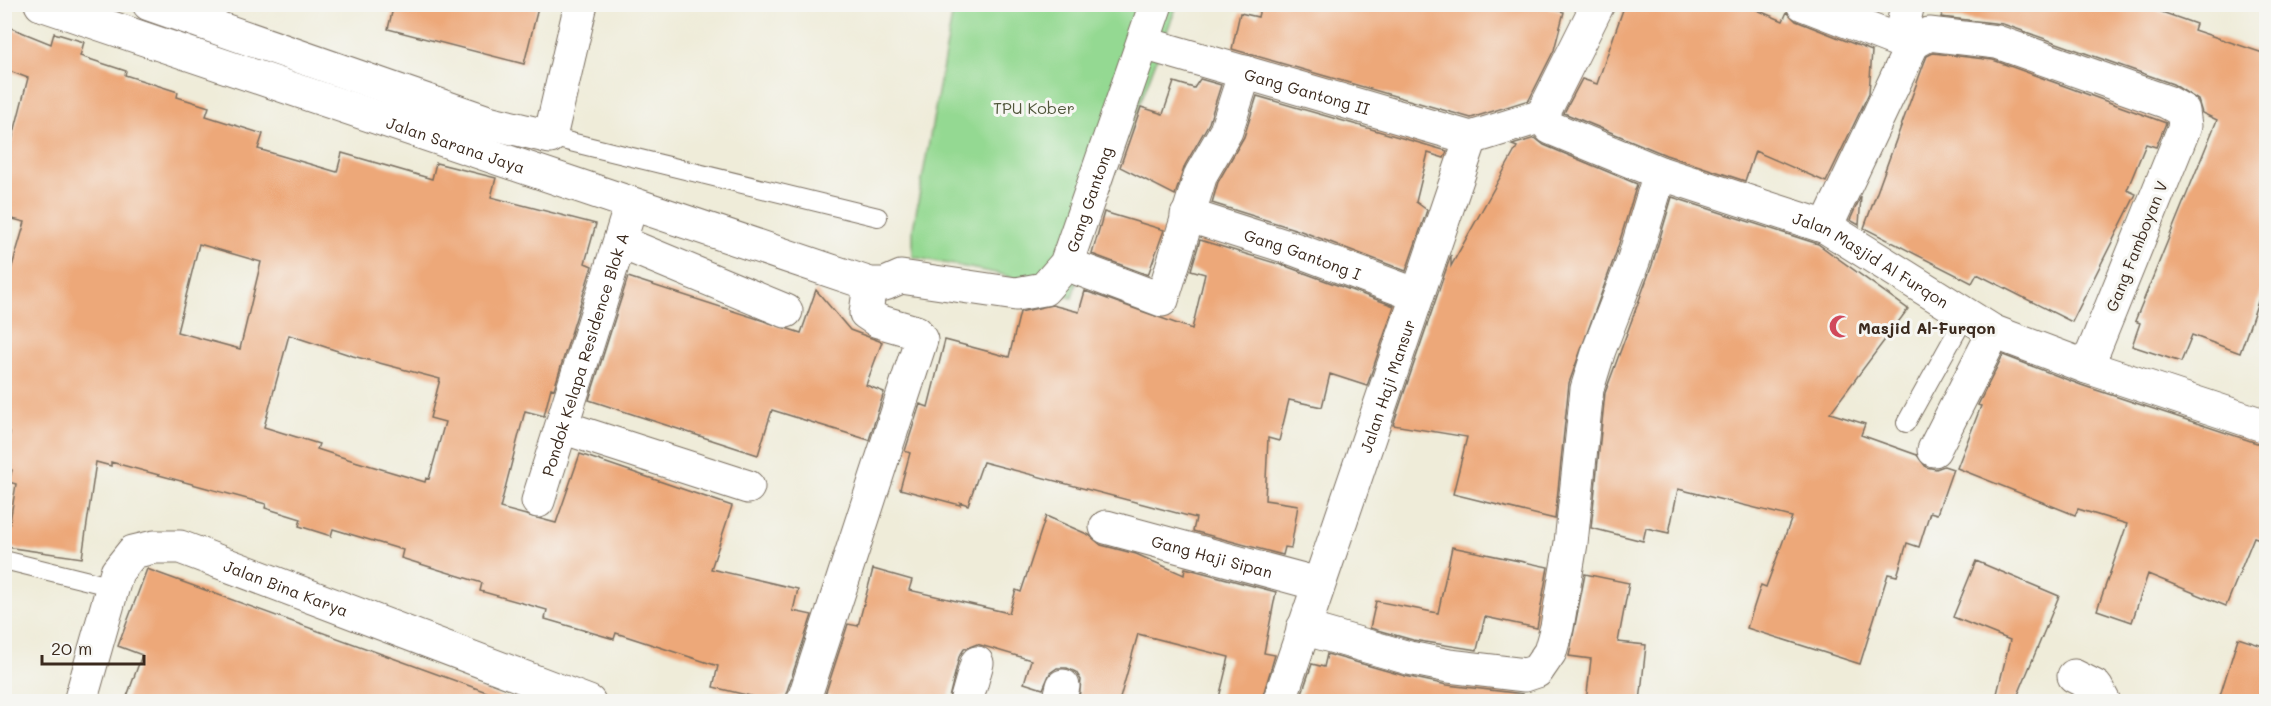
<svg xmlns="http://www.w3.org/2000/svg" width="2271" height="706" viewBox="0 0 2271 706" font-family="Mali,sans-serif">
<rect width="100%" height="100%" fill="#f6f6f2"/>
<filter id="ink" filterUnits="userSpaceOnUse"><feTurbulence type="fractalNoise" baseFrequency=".0167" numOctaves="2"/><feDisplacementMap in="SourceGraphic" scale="12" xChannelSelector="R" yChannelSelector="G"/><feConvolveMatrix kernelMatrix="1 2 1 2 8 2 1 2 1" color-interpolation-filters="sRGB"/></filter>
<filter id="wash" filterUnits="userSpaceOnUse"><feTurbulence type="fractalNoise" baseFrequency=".008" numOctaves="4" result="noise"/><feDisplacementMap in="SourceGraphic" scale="24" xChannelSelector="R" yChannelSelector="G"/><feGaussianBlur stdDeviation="1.35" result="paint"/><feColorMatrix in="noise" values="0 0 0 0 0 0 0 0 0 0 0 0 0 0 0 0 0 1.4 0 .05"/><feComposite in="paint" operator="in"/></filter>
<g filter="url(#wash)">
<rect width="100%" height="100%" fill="#efecd9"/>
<!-- green -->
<path fill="#94d992" stroke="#688258" stroke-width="1.5" d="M954,5H1177L1089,239L1072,298L1000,274L913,257V229Z"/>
<g id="blocks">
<!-- building -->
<path fill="#eda879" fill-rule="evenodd" d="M394,4H539L524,64L388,29Z
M1261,4H1534L1564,12L1554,50L1529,100L1471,118L1232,49L1240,13L1258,17Z
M1625,4H1743L1783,21L1787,12L1796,21L1872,51L1869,93L1826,182L1755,151L1745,181L1666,155L1564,113L1582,79L1597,84Z
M1945,4H2139L2196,24L2194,30L2266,54V279L2240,353L2192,335L2181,362L2132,346L2140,323L2135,321L2217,120L2202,113L2198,100L2173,84L2003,24L1941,17Z
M4,25L51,44L54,33L84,42L80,56L126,71L125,75L178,92L177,97L209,107L206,116L263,134L258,149L337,172L342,153L432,179L436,163L496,178L491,197L596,224L585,263L592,266L554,389L551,388L544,416L525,411L500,508L556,523L580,454L732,506L711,569L798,589L793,611L812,615L785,697L767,700L713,687L718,666L616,633L614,639L545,619L547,610L480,591L482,583L401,558L403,550L333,529L331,536L299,526L301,519L265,508L266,504L111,462V466L96,462L82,558L6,547L16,484L9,482L12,470L4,468L10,432L4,430V294L25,222L4,217V172L28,78L4,69ZM199,244L261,262L240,349L177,332ZM289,335L353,356L440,379L430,418L445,422L429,479L426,478L425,482L351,460L317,449L319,444L264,427Z
M1933,53L1993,60L2166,123L2156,147L2146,144L2127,190L2136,194L2072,322L1977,274L1972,283L1864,228L1923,66L1927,56Z
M1200,79L1221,85L1209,123L1185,165L1175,195L1120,167L1141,107L1163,114L1174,82L1194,88Z
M1257,96L1447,151L1444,158L1428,153L1416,202L1427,210L1406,271L1301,231L1212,203L1218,182L1244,137Z
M1535,138L1544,145L1637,184L1616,253L1569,383L1555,519L1453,494L1467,437L1393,425L1451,255V266L1517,147L1512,145Z
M1861,196L1859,225L1850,220Z
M1672,197L1818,244L1908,309L1830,413L1865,424L1861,435L1917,455L1926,467L1936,469L1944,466L1953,469L1937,514L1930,512L1919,547L1907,543L1897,576L1888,574L1860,664L1747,628L1761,585L1766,587L1792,517L1678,489L1669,533L1646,528L1643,541L1591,528L1605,393L1652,265Z
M1104,212L1164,230L1148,275L1092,254Z
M1200,240L1288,267L1394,306L1367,386L1330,374L1322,407L1289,400L1279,441L1268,438L1265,500L1298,505L1291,548L1285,547L1283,555L1193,531L1196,518L983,462L968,505L960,502V505L900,489L910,453L905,451L920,404L928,407L945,340L1009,357L1020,312L1052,305L1079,312L1085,291L1192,329L1205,274L1191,270Z
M628,277L801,333L816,290L850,330L882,342L866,385L884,392L869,440L772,410L758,455L589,400Z
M2003,355L2081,385L2266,446V541L2254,537L2226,606L2148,574L2132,622L2097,610L2127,524L2078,509L2075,515L1957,468L1981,406L1978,405Z
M1046,516L1089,535L1101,545L1136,554L1184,575L1185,568L1276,592L1264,653L1275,655L1261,702H1218L1229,657L1138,634L1119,702L1079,700L1081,680L1076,672L1067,668H1057L1050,673L1043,689L1024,683L1031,660L977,644L964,649L959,657L948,702H847L825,695L848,624L858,626L873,569L912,580L909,590L1009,613L1016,590L1021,592Z
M1452,547L1548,567L1537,628L1485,617L1477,650L1413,640L1370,628L1376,601L1438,613Z
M1976,561L2059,596L2015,702H1995L2010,640L1953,617Z
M147,569L503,698L502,702H125L142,655L118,646Z
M1585,574L1629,583L1618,642L1646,645L1640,702H1586L1591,659L1569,656Z
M2238,638L2266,647V702H2218Z
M1327,654L1405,676L1447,685L1523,694V702H1299L1312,664L1324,667Z"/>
</g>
</g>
<g filter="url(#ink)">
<use href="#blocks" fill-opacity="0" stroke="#7a6e5f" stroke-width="1.5"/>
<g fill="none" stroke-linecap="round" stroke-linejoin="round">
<defs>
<path id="service" d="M550,137L878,217
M1906,423L1966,315
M4,560L113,587"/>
<g id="minor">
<path id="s1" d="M41,4L870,284H885L901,277L1016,294L1044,289L1066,264L1156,4"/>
<path d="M149,4L488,122L550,137L581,4"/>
<path d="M1803,4L1899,41L1913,43L1929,34L1997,42L2167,102L2183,111L2185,126L2087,367"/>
<path d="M1899,41L1908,4"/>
<path id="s2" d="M1143,43L1471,138"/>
<path id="s3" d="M1542,116L1551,128L1660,173L1826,227L1994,332L2087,367L2266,426"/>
<path d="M1542,116L1598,4"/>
<path d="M1471,138L1542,116"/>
<path id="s4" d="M1187,215L1294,249L1417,295"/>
<path d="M1826,227L1913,43"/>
<path d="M620,242L786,311"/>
<path d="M1066,264L1162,300L1201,174L1226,131L1245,72"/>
<path d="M562,427L748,487"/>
<path d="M1934,450L1994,332"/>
<path id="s5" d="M538,501L631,205"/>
<path id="s6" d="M1106,527L1318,584"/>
<path d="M1303,628L1409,658L1449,666L1525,675L1537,671L1550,652L1557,627L1571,543L1587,389L1599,350L1634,259L1660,173"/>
<path d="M2074,676L2096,687L2104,702"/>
<path id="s7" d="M80,702L117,572L133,552L154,547H180L589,702"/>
<path d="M803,702L921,340L916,332L878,321L866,313L870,284"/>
<path d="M966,702L977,663"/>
<path d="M1059,702L1063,686"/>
<path id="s8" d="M1279,702L1471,138"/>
</g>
</defs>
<!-- service casing -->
<use href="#service" stroke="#7a6e5f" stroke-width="20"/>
<!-- minor casing -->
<use href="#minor" stroke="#7a6e5f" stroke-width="35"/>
<!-- service -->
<use href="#service" stroke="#fff" stroke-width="18"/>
<!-- minor -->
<use href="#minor" stroke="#fff" stroke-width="33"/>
</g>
</g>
<!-- icons -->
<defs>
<symbol id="mosque-bare" viewBox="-9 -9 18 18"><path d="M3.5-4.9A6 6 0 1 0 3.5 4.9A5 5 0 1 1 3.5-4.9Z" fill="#d1495b" stroke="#f6f6f2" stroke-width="2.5" paint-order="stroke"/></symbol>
</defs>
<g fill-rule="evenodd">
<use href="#mosque-bare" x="1824" y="310" width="33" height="33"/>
</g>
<g text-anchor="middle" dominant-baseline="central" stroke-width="6" stroke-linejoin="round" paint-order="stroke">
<!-- street labels -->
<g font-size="16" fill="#3b2a1e" stroke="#f6f6f2">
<text stroke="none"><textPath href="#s2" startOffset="171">Gang Gantong II</textPath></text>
<text stroke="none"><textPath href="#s1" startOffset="438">Jalan Sarana Jaya</textPath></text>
<text stroke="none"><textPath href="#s1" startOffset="1154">Gang Gantong</textPath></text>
<text transform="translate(2136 246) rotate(-68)">Gang Famboyan V</text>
<text stroke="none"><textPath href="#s4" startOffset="122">Gang Gantong I</textPath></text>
<text stroke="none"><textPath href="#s3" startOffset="362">Jalan Masjid Al Furqon</textPath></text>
<text stroke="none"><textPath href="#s5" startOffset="154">Pondok Kelapa Residence Blok A</textPath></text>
<text stroke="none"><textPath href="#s8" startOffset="334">Jalan Haji Mansur</textPath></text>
<text stroke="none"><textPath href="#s6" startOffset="110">Gang Haji Sipan</textPath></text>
<text stroke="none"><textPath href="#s7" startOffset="322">Jalan Bina Karya</textPath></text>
</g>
<!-- park labels -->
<g font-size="16" fill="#51563b" stroke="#f6f6f2">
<text x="1034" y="107">TPU Kober</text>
</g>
<!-- poi labels -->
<g font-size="16" font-weight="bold" fill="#3b2a1e" stroke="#f6f6f2" text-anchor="start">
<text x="1858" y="327">Masjid Al-Furqon</text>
</g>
</g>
<!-- margin -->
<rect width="2271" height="706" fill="none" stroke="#f6f6f2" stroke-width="24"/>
<!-- scale -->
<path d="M42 655v9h102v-9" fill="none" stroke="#3b2a1e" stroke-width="3"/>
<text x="51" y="655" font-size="18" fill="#3b2a1e" stroke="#f6f6f2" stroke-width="4.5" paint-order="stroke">20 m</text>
</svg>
